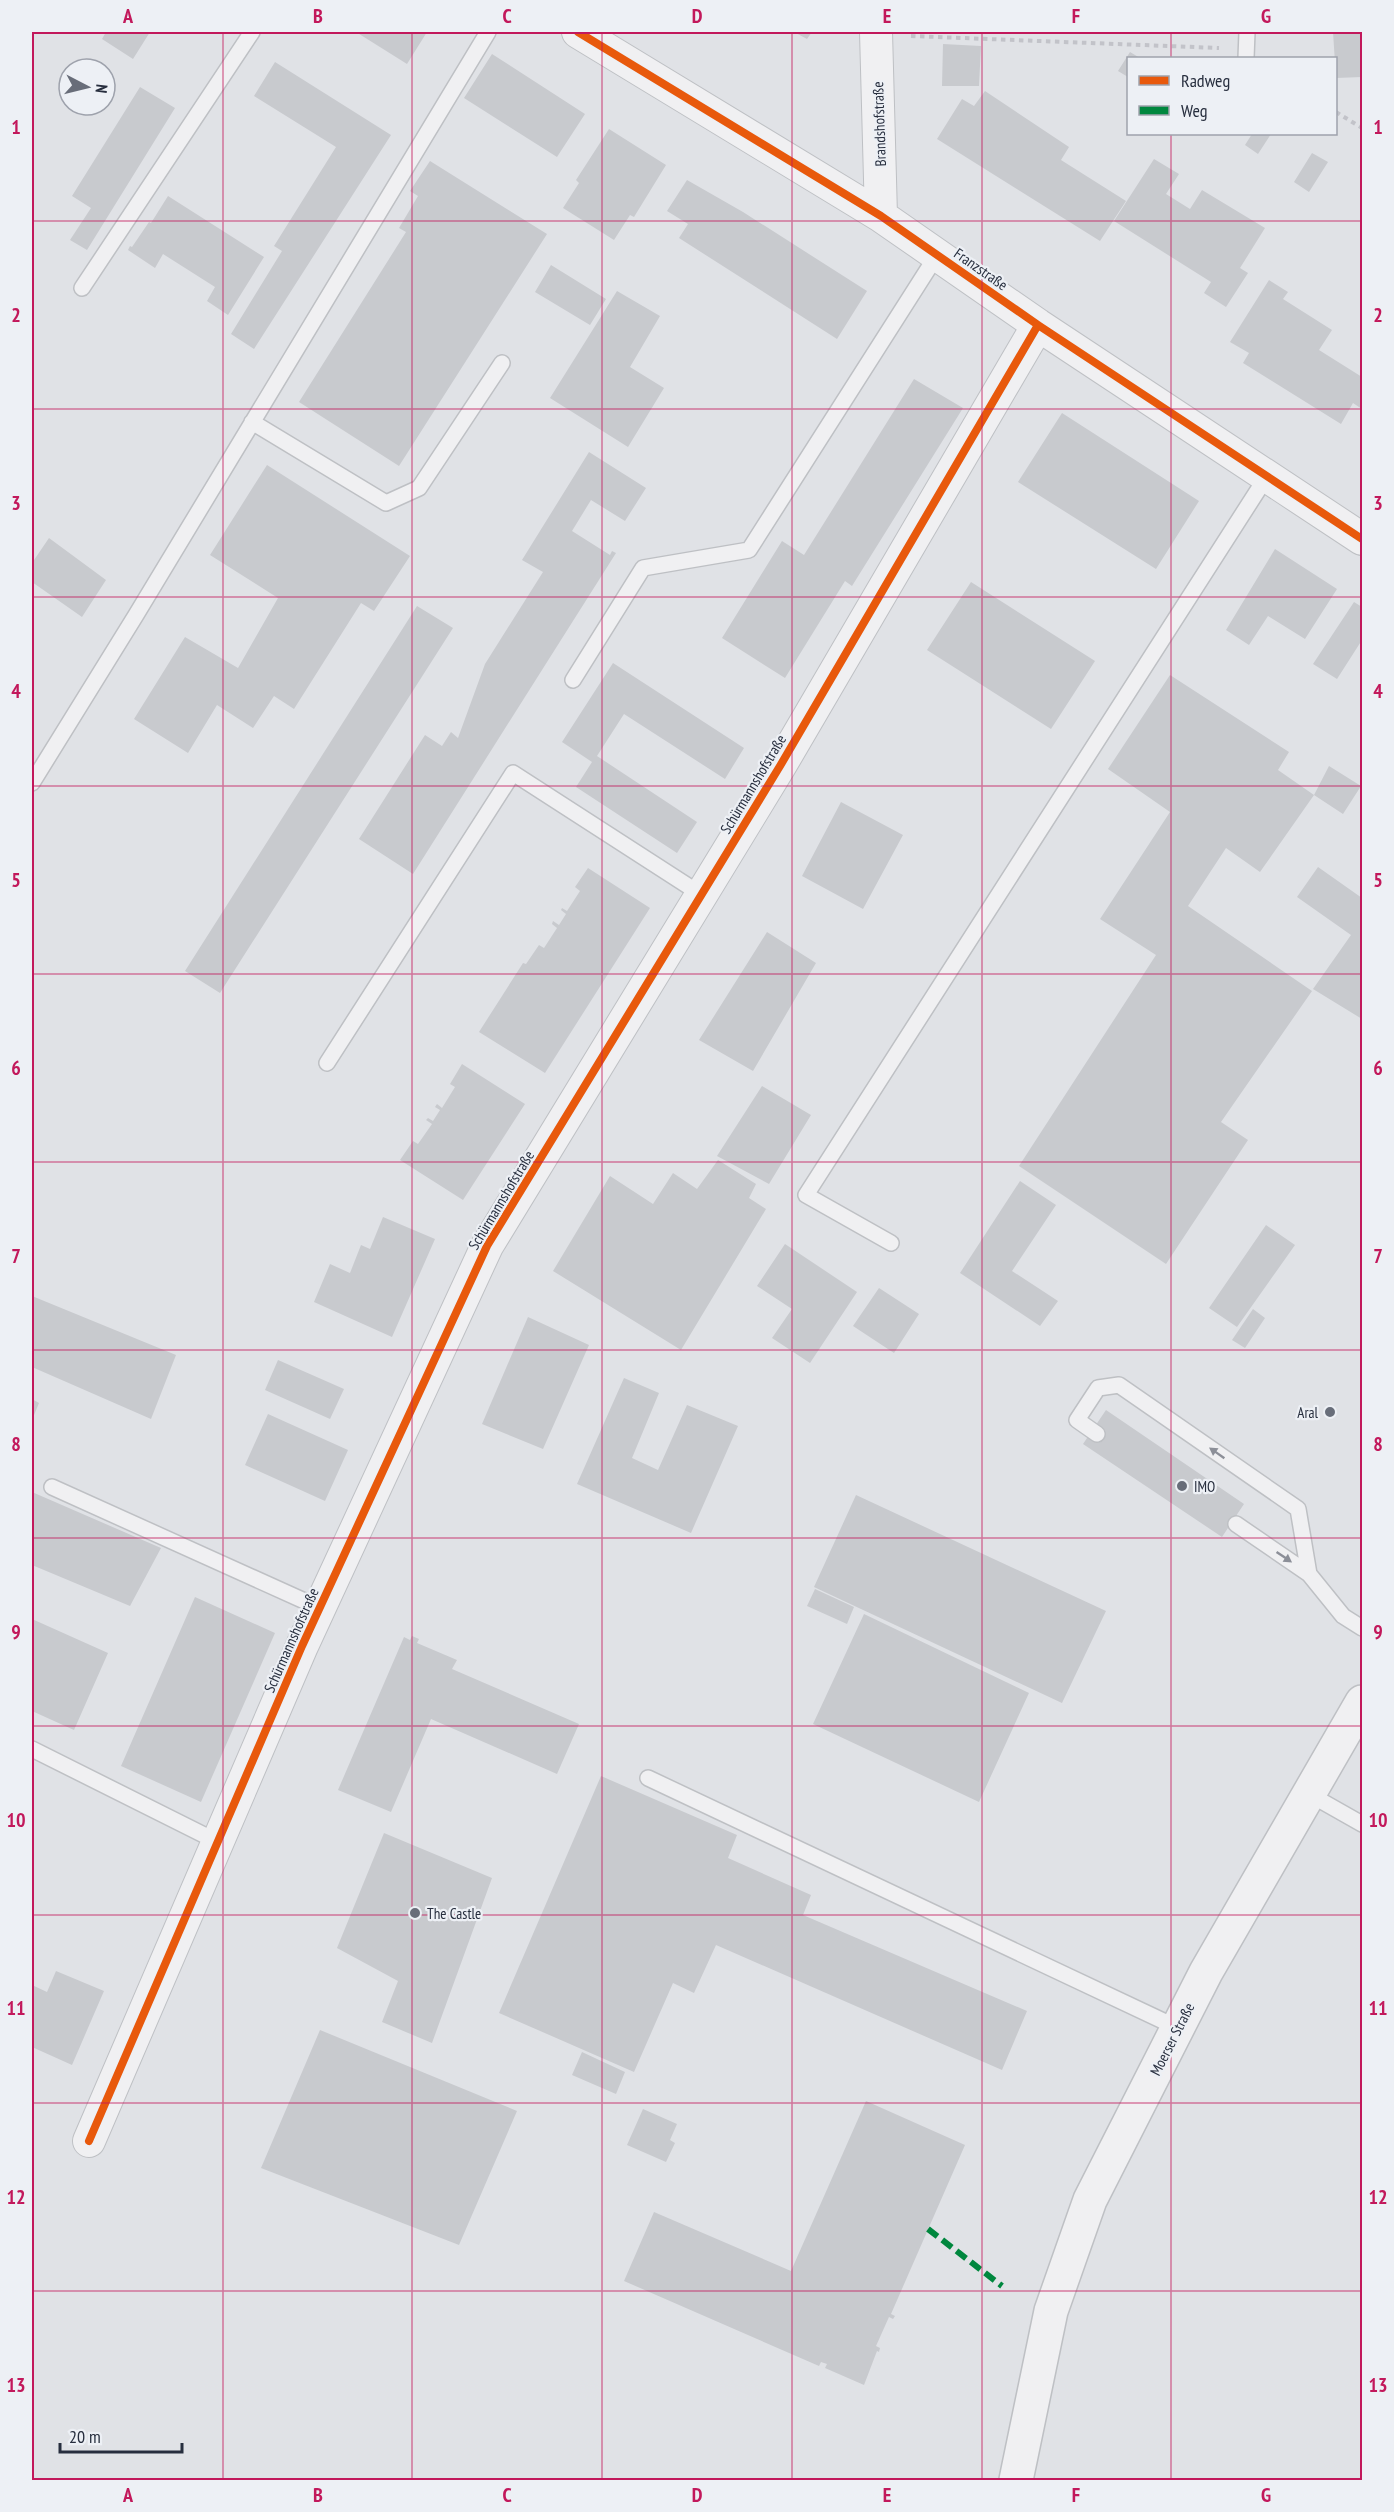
<svg xmlns="http://www.w3.org/2000/svg" width="1394" height="2512" viewBox="0 0 1394 2512" font-family="'PT Sans Narrow',sans-serif">
<rect width="100%" height="100%" fill="#e0e2e6"/>
<!-- building -->
<path fill="#c8cace" d="M106,32H150L133,59L102,39Z
M356,32H427L407,64Z
M794,32H812L807,39Z
M1046,32H1069V34L1046,33Z
M1333,32H1362V77L1336,78Z
M943,44L981,46L979,86H942Z
M1130,52L1140,58H1128V77L1118,71Z
M492,54L585,114L557,157L464,98Z
M275,62L391,135L254,349L231,334L282,251L274,246L336,147L254,96Z
M140,87L175,108L87,250L70,240L91,208L72,196Z
M985,91L1069,147L1061,160L1126,201L1100,241L937,139L962,99L974,106Z
M609,129L666,165L634,217L630,215L614,240L563,208L579,183L576,180Z
M1252,134H1271L1258,154L1245,145Z
M1312,153L1328,162L1309,192L1294,182Z
M1154,159L1179,174L1166,194L1190,209L1202,190L1265,228L1240,268L1248,273L1226,307L1204,293L1211,282L1114,221Z
M430,161L547,234L399,466L299,402L406,232L399,228L418,196L410,191Z
M687,180L743,212L867,291L837,339L679,238L688,224L667,211Z
M168,196L264,257L228,315L207,301L215,287L163,254L155,268L128,250L130,246L132,247L149,222L151,223Z
M551,265L606,299L590,325L535,292Z
M1269,280L1288,292L1283,299L1332,330L1319,350L1362,377V409L1353,403L1341,424L1243,363L1249,353L1230,342Z
M617,291L660,316L630,367L664,388L628,447L550,398Z
M914,379L963,408L852,586L845,581L785,678L722,638L782,541L804,555Z
M1062,413L1199,501L1156,569L1018,482Z
M589,452L646,488L625,521L591,500L572,531L610,555L612,551L616,553L413,874L359,839L425,735L442,746L451,732L458,738L485,664L543,572L522,560Z
M267,465L410,556L374,611L361,603L294,709L274,696L253,728L217,705L188,753L134,719L185,637L238,668L278,598L210,555Z
M49,538L106,580L82,617L32,582V563Z
M1275,549L1337,589L1305,639L1268,616L1249,645L1226,630Z
M971,582L1095,661L1051,729L927,650Z
M1354,602L1362,607V640L1337,679L1313,664Z
M417,606L453,628L220,993L185,971Z
M613,663L744,748L725,779L624,714L597,756L697,822L677,853L576,787L592,762L562,742Z
M1170,675L1289,752L1278,770L1314,795L1329,766L1361,786L1343,814L1314,795L1260,872L1226,848L1188,906L1312,991L1221,1122L1248,1140L1166,1264L1019,1166L1156,955L1100,919L1170,812L1108,769Z
M841,802L903,835L863,909L802,876Z
M1318,867L1362,898V1019L1313,989L1351,935L1297,897Z
M588,868L650,908L545,1073L479,1032L523,963L526,964L539,945L544,948L557,928L552,924L553,921L559,925L566,914L561,910L562,908L567,911L580,891L575,887Z
M767,932L816,963L753,1071L699,1040Z
M462,1064L525,1104L463,1200L400,1160L413,1141L418,1144L432,1124L426,1120L428,1118L433,1121L440,1110L435,1107L437,1104L442,1108L455,1087L450,1084Z
M762,1086L811,1115L769,1184L717,1156Z
M718,1160L756,1184L749,1198L766,1209L681,1350L553,1271L610,1176L653,1204L673,1173L697,1189Z
M1020,1181L1056,1205L1012,1271L1058,1301L1040,1326L960,1273Z
M383,1217L435,1239L392,1337L314,1302L330,1264L350,1273L361,1245L370,1249Z
M1266,1225L1295,1245L1237,1327L1209,1308Z
M785,1244L857,1292L810,1363L772,1338L792,1309L757,1286Z
M879,1288L919,1314L894,1353L853,1326Z
M32,1296L176,1355L151,1419L32,1367Z
M1253,1309L1265,1318L1245,1348L1232,1340Z
M528,1317L589,1345L543,1449L482,1424Z
M278,1360L344,1389L330,1419L265,1390Z
M624,1378L659,1393L632,1458L658,1470L687,1405L738,1426L691,1533L577,1484Z
M32,1399L39,1403L32,1420Z
M1106,1410L1244,1504L1222,1537L1083,1444Z
M268,1414L348,1450L325,1501L245,1465Z
M32,1492L161,1548L130,1606L32,1565Z
M856,1495L1106,1611L1062,1703L814,1587Z
M815,1589L854,1607L847,1624L807,1606Z
M195,1597L275,1633L201,1802L121,1766Z
M864,1614L1029,1693L979,1802L813,1724Z
M32,1619L108,1653L74,1730L32,1711Z
M412,1636L419,1639L417,1643L457,1660L452,1669L579,1724L557,1774L431,1719L391,1812L338,1790L404,1637L410,1640Z
M601,1776L737,1835L728,1858L811,1895L803,1915L1027,2011L1002,2070L716,1945L694,1993L673,1983L634,2072L499,2013Z
M384,1833L492,1878L432,2043L382,2022L398,1981L337,1948Z
M56,1971L104,1991L72,2065L32,2047V1985L47,1992Z
M320,2030L517,2111L459,2245L261,2168Z
M582,2052L625,2072L616,2094L572,2075Z
M866,2101L965,2145L891,2314L895,2316L893,2319L889,2317L876,2346L880,2348L879,2352L877,2351L864,2385L825,2368L827,2364L821,2362L819,2366L624,2281L654,2212L791,2271Z
M643,2109L677,2124L670,2140L675,2143L666,2162L627,2145Z"/>
<g fill="none" stroke-linecap="round" stroke-linejoin="round">
<defs>
<path id="service" d="M1246,58L1247,32
M82,288L252,32
M252,422L386,503L419,488L502,363
M573,680L643,568L749,550L937,255
M32,783L136,615L488,32
M327,1063L513,773L702,895
M891,1243L806,1195L1267,476
M1097,1434L1077,1420L1098,1388L1119,1385L1298,1509L1309,1574L1236,1524
M52,1487L320,1608
M1309,1574L1343,1616L1362,1628
M32,1749L218,1842
M648,1778L1178,2028
M1309,1794L1362,1824"/>
<path id="minor" d="M578,32L881,216L1038,325L1362,539
M876,32L881,216
M89,2141L302,1646L487,1246L780,766L1038,325"/>
<path id="tertiary" d="M1016,2480L1051,2311L1090,2200L1206,1972L1362,1702"/>
</defs>
<!-- service casing -->
<use href="#service" stroke="#bec0c4" stroke-width="18"/>
<!-- minor casing -->
<use href="#minor" stroke="#bec0c4" stroke-width="34"/>
<!-- tertiary casing -->
<use href="#tertiary" stroke="#bec0c4" stroke-width="36"/>
<!-- path -->
<path stroke="#c2c3c9" stroke-width="4" stroke-dasharray="4.5 4.5" stroke-linecap="butt" d="M911,36L1219,48
M1336,112L1362,128"/>
<!-- service -->
<use href="#service" stroke="#f0f0f2" stroke-width="15"/>
<!-- minor -->
<use href="#minor" stroke="#f0f0f2" stroke-width="32"/>
<!-- tertiary -->
<use href="#tertiary" stroke="#f0f0f2" stroke-width="33"/>
<!-- quiet -->
<path stroke="#00873e" stroke-width="6" stroke-dasharray="12 6" stroke-linecap="butt" d="M928,2229L1002,2286"/>
<defs>
<path id="cycleway" d="M578,32L881,216L1038,325L1362,539
M89,2141L302,1646L487,1246L780,766L1038,325"/>
</defs>
<!-- cycleway casing -->
<use href="#cycleway" stroke="#edf0f5" stroke-width="11"/>
<!-- cycleway -->
<use href="#cycleway" stroke="#e8590c" stroke-width="8"/>
</g>
<!-- one-way arrows -->
<defs><path id="oneway-solid" d="M-6-.8H1V-3.2L6.5 0L1 3.2V.8H-6Z" transform="scale(1.5)"/></defs>
<g fill="#8c8f98">
<use href="#oneway-solid" transform="translate(1217 1453) rotate(-145)"/>
<use href="#oneway-solid" transform="translate(1284 1557) rotate(34)"/>
</g>
<!-- grid -->
<path fill="none" stroke="#c2185b" stroke-width="1.5" stroke-opacity="0.55" d="M223,32V2480M412,32V2480M602,32V2480M792,32V2480M982,32V2480M1171,32V58M1171,134V2480M32,221H1362M32,409H1362M32,597H1362M32,786H1362M32,974H1362M32,1162H1362M32,1350H1362M32,1538H1362M32,1726H1362M32,1915H1362M32,2103H1362M32,2291H1362"/>
<!-- markers -->
<g fill="#686d79" stroke="#edf0f5" stroke-width="2">
<circle cx="1330" cy="1412" r="6"/>
<circle cx="1182" cy="1486" r="6"/>
<circle cx="415" cy="1913" r="6"/>
</g>
<g text-anchor="middle" dominant-baseline="central" stroke-width="4.5" stroke-linejoin="round" paint-order="stroke">
<!-- street labels -->
<g font-size="15" fill="#272e3e" stroke="#edf0f5">
<text transform="translate(879 124) rotate(-92)">Brandshofstraße</text>
<text transform="translate(981 269) rotate(35)">Franzstraße</text>
<text transform="translate(753 784) rotate(-59)">Schürmannshofstraße</text>
<text transform="translate(501 1200) rotate(-59)">Schürmannshofstraße</text>
<text transform="translate(291 1640) rotate(-66)">Schürmannshofstraße</text>
<text transform="translate(1172 2039) rotate(-63)">Moerser Straße</text>
</g>
<!-- poi labels -->
<g font-size="15" fill="#272e3e" stroke="#edf0f5" text-anchor="start">
<text x="1318" y="1412" text-anchor="end">Aral</text>
<text x="1194" y="1486">IMO</text>
<text x="427" y="1913">The Castle</text>
</g>
</g>
<!-- border -->
<rect width="1394" height="2512" fill="none" stroke="#edf0f5" stroke-width="66"/>
<!-- legend -->
<rect x="1127" y="57" width="210" height="78" fill="#edf0f5" stroke="#9ea2ac" stroke-width="1.5"/>
<rect x="1139" y="76" width="30" height="9" fill="#e8590c" stroke="#9ea2ac" stroke-width="1.5"/>
<text x="1181" y="87" font-size="18" fill="#272e3e">Radweg</text>
<rect x="1139" y="106" width="30" height="9" fill="#00873e" stroke="#9ea2ac" stroke-width="1.5"/>
<text x="1181" y="117" font-size="18" fill="#272e3e">Weg</text>
<!-- north arrow -->
<g transform="translate(87 87) rotate(97)"><circle r="28" fill="#edf0f5" stroke="#9ea2ac" stroke-width="1.5"/>
<path d="M0-4.5L10 22L0 15L-10 22Z" fill="#686d79"/>
<text y="-9" font-size="16" font-weight="bold" text-anchor="middle" fill="#272e3e">N</text>
</g>
<!-- scale -->
<path d="M60 2443v9h122v-9" fill="none" stroke="#272e3e" stroke-width="3"/>
<text x="69" y="2443" font-size="18" fill="#272e3e" stroke="#edf0f5" stroke-width="4.5" paint-order="stroke">20 m</text>
<rect x="33" y="33" width="1328" height="2446" fill="none" stroke="#c2185b" stroke-width="2"/>
<g font-size="20" text-anchor="middle" font-weight="bold" fill="#c2185b">
<text x="128" y="23">A</text>
<text x="318" y="23">B</text>
<text x="507" y="23">C</text>
<text x="697" y="23">D</text>
<text x="887" y="23">E</text>
<text x="1076" y="23">F</text>
<text x="1266" y="23">G</text>
<text x="16" y="134">1</text>
<text x="1378" y="134">1</text>
<text x="16" y="322">2</text>
<text x="1378" y="322">2</text>
<text x="16" y="510">3</text>
<text x="1378" y="510">3</text>
<text x="16" y="698">4</text>
<text x="1378" y="698">4</text>
<text x="16" y="887">5</text>
<text x="1378" y="887">5</text>
<text x="16" y="1075">6</text>
<text x="1378" y="1075">6</text>
<text x="16" y="1263">7</text>
<text x="1378" y="1263">7</text>
<text x="16" y="1451">8</text>
<text x="1378" y="1451">8</text>
<text x="16" y="1639">9</text>
<text x="1378" y="1639">9</text>
<text x="16" y="1827">10</text>
<text x="1378" y="1827">10</text>
<text x="16" y="2015">11</text>
<text x="1378" y="2015">11</text>
<text x="16" y="2204">12</text>
<text x="1378" y="2204">12</text>
<text x="16" y="2392">13</text>
<text x="1378" y="2392">13</text>
<text x="128" y="2502">A</text>
<text x="318" y="2502">B</text>
<text x="507" y="2502">C</text>
<text x="697" y="2502">D</text>
<text x="887" y="2502">E</text>
<text x="1076" y="2502">F</text>
<text x="1266" y="2502">G</text>
</g>
</svg>
